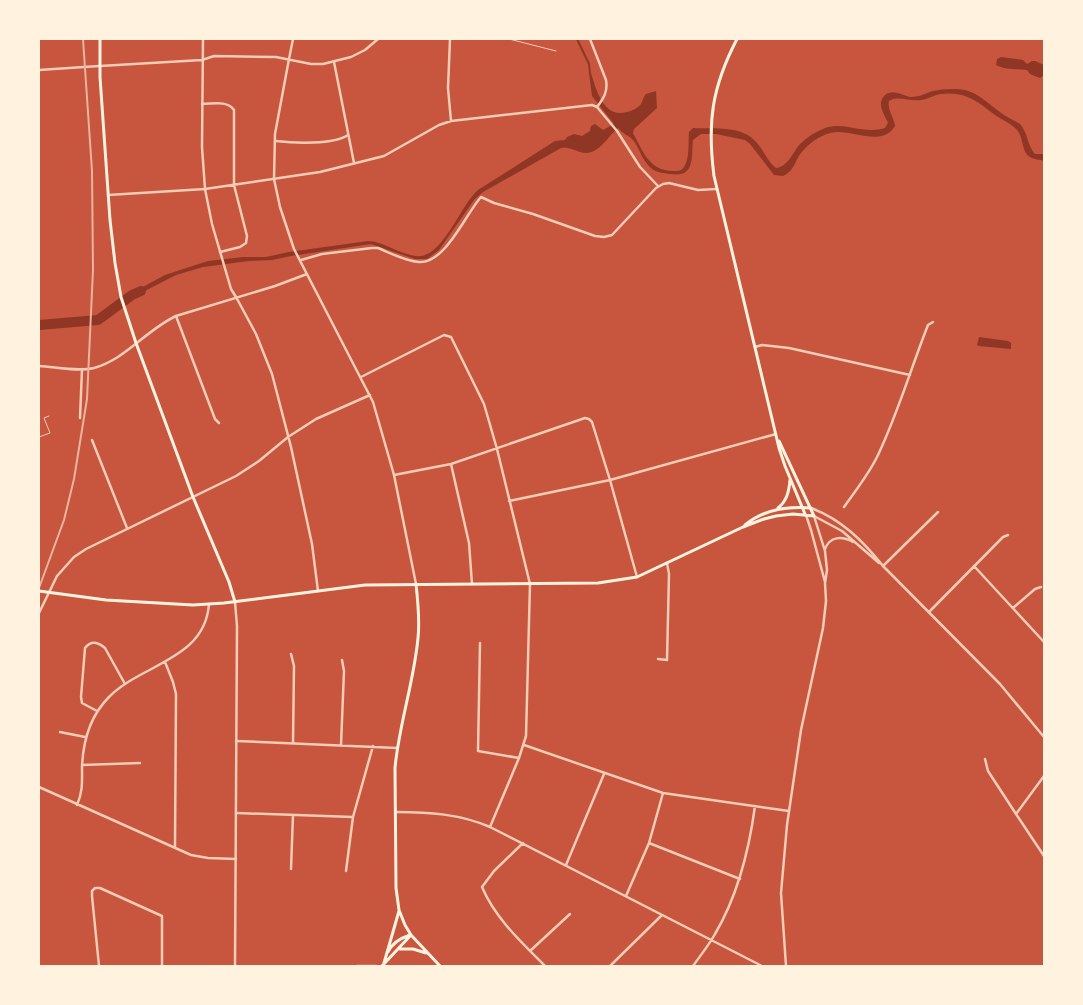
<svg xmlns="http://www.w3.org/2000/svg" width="1083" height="1005" viewBox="0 0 1083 1005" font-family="'PT Sans',sans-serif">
<rect width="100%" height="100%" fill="#c8553d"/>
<!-- water -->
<path fill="#8f3625" d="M1001,57L1023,60L1027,64L1032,61H1035L1044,65V75L1040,78L1030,74L1027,70C1016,69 1006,70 996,65L997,59Z
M589,73H591C596,90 604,119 627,112C632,111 638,108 641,104C643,101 643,97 646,94L656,91L657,108L634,129L633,133C643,151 649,171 673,171C678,171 682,171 684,167C690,158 688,143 689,132L693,128C714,129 743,125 757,143C764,151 768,162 776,168C788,167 793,152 800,144C807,137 815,132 823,129C841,120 863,135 885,128L888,123C884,113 876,104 885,95C893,88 903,96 911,97C920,97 926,93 933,91C943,89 959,88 968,91C981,95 992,107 1004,115C1009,118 1015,121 1020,124C1028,133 1027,145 1035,154H1044V161C1040,159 1034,160 1030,157C1021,151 1024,138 1017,130C1011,123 1002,120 995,115C976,100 965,91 940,94C934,95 928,99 922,100C910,102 898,95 889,101C887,110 894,117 895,126C881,149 850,127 830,133C819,136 808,144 801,153C794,162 795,170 783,176L774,175L750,144L745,140L716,134H701L693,140C691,157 696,178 670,174C665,173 657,173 652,169C641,160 640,148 633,140C628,135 623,134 618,128C607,137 597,158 580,152C573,150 569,147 561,148L483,192L474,200L439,250L427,259H415L371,244L291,256L272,260L249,261L203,267L176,275L129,299L128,295L165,275L208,261L243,257H266L289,252L368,241C385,242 399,254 416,256C442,260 461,204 478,190L555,141L565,140L567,137L574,134L582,136L590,131L591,126L595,124L603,130L614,124L592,96Z
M979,337L1008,341L1011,343V349L979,346L977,345Z"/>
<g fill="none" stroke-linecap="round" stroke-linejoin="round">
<!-- stream -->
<path stroke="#8f3625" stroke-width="2" d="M577,39L589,64L590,74"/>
<!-- river -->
<path stroke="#8f3625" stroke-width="10" d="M39,325L98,320L132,295L141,291"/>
<!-- service -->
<path stroke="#f1ccb7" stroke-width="1" d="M509,39L556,51
M39,437L50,433L44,418L49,416"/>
<!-- minor -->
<path stroke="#f1ccb7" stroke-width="2.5" d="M450,39L448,88L451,121
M590,39L606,80C608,91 604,98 597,107
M289,59L293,39
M334,62L354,163
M39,70L99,66
M202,104C213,104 227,100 234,110V185L247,236L246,243L240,247L220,252
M597,107L617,131L640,167L658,186
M276,141C293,143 334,145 348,135
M108,195L205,189L320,172L384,156L439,125L451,121L592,105L597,107
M301,260L322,254L372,248H378C390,253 405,261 419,262C445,264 465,215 481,197L494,203L533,214L595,236L604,237L612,235L656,188L663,184L669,183L698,190L716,189
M236,297L256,334L272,374L291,447L312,544L318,591
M176,316L215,419L219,423
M755,347L762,345L789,348L910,375
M361,377L444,335L451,337L484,404L497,449L530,584L526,736L519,758L490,827
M80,418L82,369
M92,440L127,528
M451,464L469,543L472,584
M394,475L451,464L585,418L589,419L592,422L610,480L637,577
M509,501L610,480L776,434
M844,507C856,490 869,474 878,455C898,413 911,368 928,325L933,322
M883,566L938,512
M974,566L1044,642
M1013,608L1035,589L1041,587
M929,612L1003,537L1008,535
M39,613L57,576L74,557L86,549L236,476L259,461L288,437L316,419L370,395
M480,643L478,751L519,758
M291,654L294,666L293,743
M658,659L667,660L669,574L667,563
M165,662L173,682L176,694L175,848
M97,711L82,703L81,697L85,648C91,640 98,642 105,648L125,684
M60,732L85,737
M236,741L397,748
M341,745L344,671L342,660
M524,745L663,793L789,811
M985,759L988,771L1016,814L1044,776
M82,765L140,763
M39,787L191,855L208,858L236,859
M77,805C83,792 82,781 82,767C83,741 90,716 109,697C141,664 205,660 209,604
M396,812C429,812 460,814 490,827L762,966
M236,813L353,817
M1016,814L1044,856
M523,843L494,871L482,887C495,918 522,943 545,966
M649,843L740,879
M566,865L604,774
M291,869L293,815
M346,871L353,817L373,746
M626,896L649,843L663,793
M530,951L570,914
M99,966L92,896V891L95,888H100L162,916V966
M610,966L662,915
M693,966C700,956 709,945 715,934C738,895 749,851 755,806"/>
<!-- tertiary -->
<path stroke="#f1ccb7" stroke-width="2.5" d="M203,39L202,147L205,189L212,224L231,289L236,297
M289,59L275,134L274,179L280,207L294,249L373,402L394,475L416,584
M100,66L202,60L214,56L276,57L311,64H323L351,57L365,50L378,39
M39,366C56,367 77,372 94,368C126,359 146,330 176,316L275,286L307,274
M811,508C841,519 863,541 883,566L1000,684L1044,737
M806,515L811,530L825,582
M814,516L842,531L879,563
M825,549C830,536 842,536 853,542
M235,966L237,626L235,602
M357,966H376
M786,966L781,893L787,825L801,730L823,628L826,601L825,583L827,570L825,551L814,516"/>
<!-- secondary -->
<path stroke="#fff3e0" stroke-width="3" d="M100,39V77L110,220L115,263L121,297L136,343L193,497L229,582L235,602
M737,39C712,87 707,122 714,176L779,448L785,466L805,514
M779,441L814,516
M778,508C787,501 789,491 790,480
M745,525C764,509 787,506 811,508
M416,584C418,602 420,620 418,638C414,682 399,724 395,768L396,888L399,910L405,925L411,935L440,966
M39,591L106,600L193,605L224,603L365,585L598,583L637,577L743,527L764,519L776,516L793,514L814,516
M400,949H413L426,953
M388,952C392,943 401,938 410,935
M384,963L399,911
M382,966L411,935"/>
<!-- rail -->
<path stroke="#e9b49f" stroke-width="2" d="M39,588L64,520L74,479L87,399L93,270L92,171L83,39"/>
</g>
<!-- border -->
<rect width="1083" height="1005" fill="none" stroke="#fff3e0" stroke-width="80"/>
</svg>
